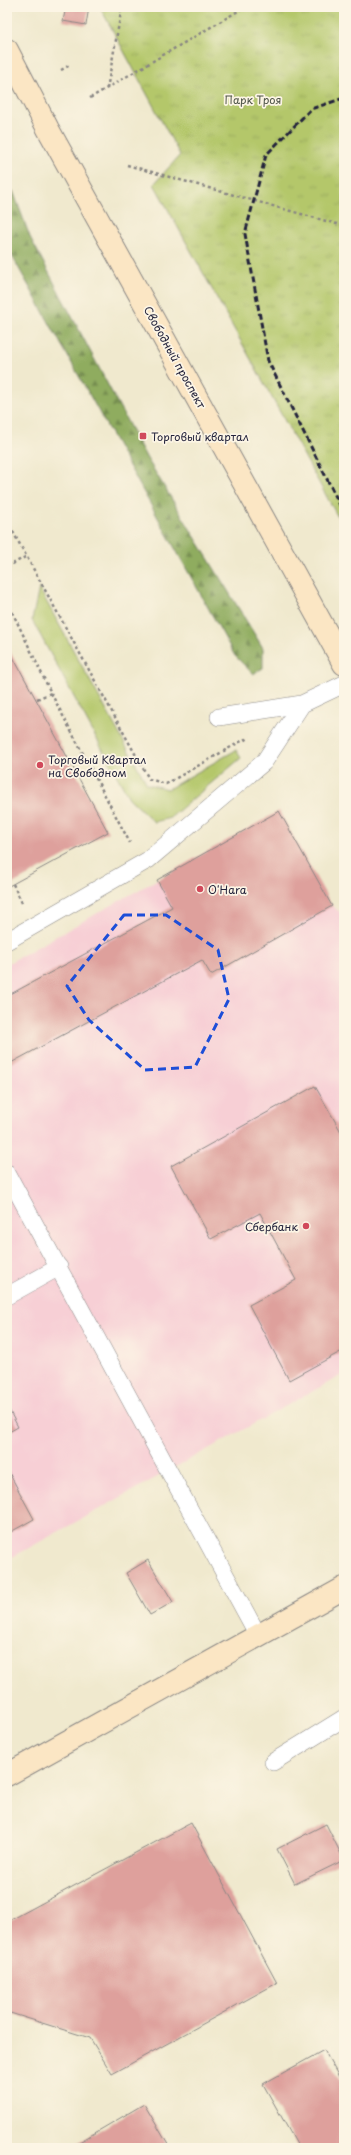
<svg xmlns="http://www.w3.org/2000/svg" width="351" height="2155" viewBox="0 0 351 2155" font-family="'Playpen Sans',sans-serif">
<defs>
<pattern id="forest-firs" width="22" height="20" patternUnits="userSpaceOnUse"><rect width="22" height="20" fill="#8fac5f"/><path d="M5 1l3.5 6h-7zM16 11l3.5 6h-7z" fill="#748c50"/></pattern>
<pattern id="park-tufts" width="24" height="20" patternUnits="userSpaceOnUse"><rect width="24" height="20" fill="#b4c76b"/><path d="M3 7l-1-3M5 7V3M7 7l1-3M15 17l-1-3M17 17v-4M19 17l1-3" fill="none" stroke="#9aab5e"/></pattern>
</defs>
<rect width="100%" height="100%" fill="#fcf5e5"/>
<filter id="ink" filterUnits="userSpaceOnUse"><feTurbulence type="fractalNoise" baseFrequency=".025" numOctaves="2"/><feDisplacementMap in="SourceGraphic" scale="8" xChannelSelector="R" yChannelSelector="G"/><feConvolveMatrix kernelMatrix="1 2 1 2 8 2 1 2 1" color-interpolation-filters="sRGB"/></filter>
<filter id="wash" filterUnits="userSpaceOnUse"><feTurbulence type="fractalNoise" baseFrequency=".012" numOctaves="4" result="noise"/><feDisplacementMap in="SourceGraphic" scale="16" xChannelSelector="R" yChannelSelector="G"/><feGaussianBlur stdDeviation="0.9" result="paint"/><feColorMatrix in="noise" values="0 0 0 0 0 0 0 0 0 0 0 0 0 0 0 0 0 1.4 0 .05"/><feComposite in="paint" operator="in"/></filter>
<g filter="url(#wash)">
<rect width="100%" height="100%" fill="#f0e9ce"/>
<!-- built -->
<path fill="#f7cfd5" d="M279,811L332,906L344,915V1374L7,1560V964Z"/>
<!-- grass -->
<path fill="#b4c76b" stroke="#6b7453" d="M39,588L147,784L168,789L236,750L241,758L170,818L154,822L129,798L32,620Z"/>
<!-- forest -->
<path fill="url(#forest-firs)" stroke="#58674d" d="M13,191L30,237L146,457L263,648V668L253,674L235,656L7,247V195Z"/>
<!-- park -->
<path fill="url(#park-tufts)" stroke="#6b7453" d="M100,7H344V528L154,184L180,155Z"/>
<g id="blocks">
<!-- building -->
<path fill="#dea09c" d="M66,7H89L86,25L63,21Z
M7,646L108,832L7,887Z
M279,811L332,906L211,975L202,960L7,1065V996L172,907L157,880Z
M315,1086L344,1137V1350L289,1380L249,1305L296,1280L260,1213L211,1239L171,1166Z
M7,1406L18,1427L7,1433Z
M7,1469L34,1519L7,1534Z
M148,1560L173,1602L150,1615L126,1573Z
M191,1823L277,1983L112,2074L90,2038L7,2012V1922Z
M326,1824L344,1860L295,1884L277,1849Z
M324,2050L344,2086V2148H299L263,2084Z
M144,2104L170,2148H79L76,2144Z"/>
</g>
</g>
<g filter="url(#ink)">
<use href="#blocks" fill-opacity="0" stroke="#898684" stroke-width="1"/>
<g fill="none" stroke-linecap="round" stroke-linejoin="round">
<defs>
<path id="lane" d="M219,717L302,704
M7,941L148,860L264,762L302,704L344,684
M7,1173L259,1637
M7,1296L59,1267
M273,1762L344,1718"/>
<path id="secondary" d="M7,50L48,129L344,664
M7,1775L344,1588"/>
</defs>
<!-- lane casing -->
<use href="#lane" stroke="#898684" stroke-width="18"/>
<!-- secondary casing -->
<use href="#secondary" stroke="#898684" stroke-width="24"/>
<!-- path -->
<path stroke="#898684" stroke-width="2.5" stroke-dasharray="3 3" stroke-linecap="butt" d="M61,70L70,65
M107,89L122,7
M90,98L245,7
M127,165L344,226
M7,521L149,779L166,784L245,739L248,742
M7,567L27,556
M7,601L51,693L130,843
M37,699L51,693
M13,884L23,905"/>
<!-- lane -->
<use href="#lane" stroke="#fff" stroke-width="17"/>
<!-- secondary -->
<use href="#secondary" stroke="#fbe6c4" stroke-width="22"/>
<!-- rail -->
<path stroke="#22223b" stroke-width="3" stroke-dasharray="6 3" stroke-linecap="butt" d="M344,98L311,109L266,155L245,234L268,361L344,513"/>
</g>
</g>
<!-- marked area -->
<path fill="none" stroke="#1d4ed8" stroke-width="3" stroke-dasharray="8 5" stroke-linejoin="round" d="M124,915H166L218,950L229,999L195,1067L145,1070L89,1020L67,986Z"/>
<!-- markers -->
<g fill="#d1495b" stroke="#fcf5e5" stroke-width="1.5">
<rect x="139" y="432" width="8" height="8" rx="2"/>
<circle cx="40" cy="765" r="4"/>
<circle cx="200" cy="889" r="4"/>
<circle cx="306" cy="1226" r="4"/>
</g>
<g text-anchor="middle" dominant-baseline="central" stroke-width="3.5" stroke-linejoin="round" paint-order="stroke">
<!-- park labels -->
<g font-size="11" fill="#4e5449" stroke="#fcf5e5">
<text x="253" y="99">Парк Троя</text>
</g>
<!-- street labels -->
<g font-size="11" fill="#22223b" stroke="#fcf5e5">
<text transform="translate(175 357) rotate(61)">Свободный проспект</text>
</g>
<!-- poi labels -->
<g font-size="11" fill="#22223b" stroke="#fcf5e5" text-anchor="start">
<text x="151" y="436">Торговый квартал</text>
<text x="48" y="759">Торговый Квартал<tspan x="48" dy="13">на Свободном</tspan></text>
<text x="208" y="889">O'Hara</text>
<text x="298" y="1226" text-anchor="end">Сбербанк</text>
</g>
</g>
<!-- margin -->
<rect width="351" height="2155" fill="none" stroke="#fcf5e5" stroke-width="24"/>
</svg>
